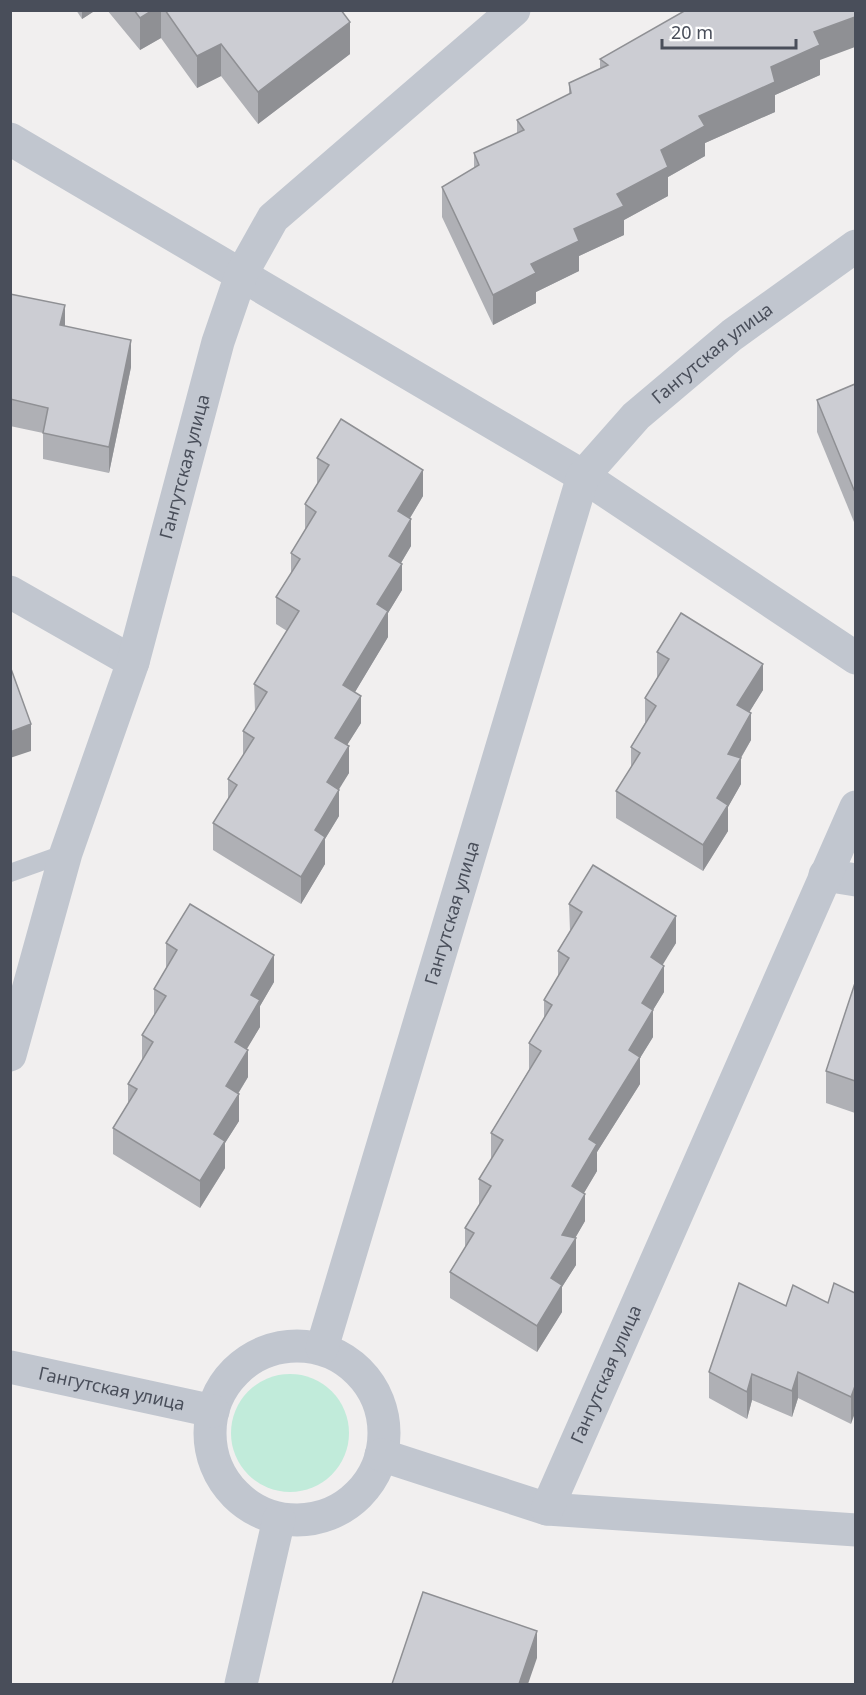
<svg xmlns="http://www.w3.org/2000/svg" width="866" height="1695" font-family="'Noto Sans',sans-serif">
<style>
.green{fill:#c1ebda}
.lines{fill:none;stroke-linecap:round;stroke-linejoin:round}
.service{stroke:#c1c6cf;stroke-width:18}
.minor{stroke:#c1c6cf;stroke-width:33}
.wall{fill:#afb0b5}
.shaded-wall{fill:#8f9094}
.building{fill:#cccdd3;stroke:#8f9094;stroke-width:1.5}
.labels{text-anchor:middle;stroke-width:5;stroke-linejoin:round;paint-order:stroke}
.street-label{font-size:18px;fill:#494e5a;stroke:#fff}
</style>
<rect width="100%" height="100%" fill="#f1efef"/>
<circle class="green" cx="290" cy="1433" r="59"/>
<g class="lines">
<path class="service" d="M 10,873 L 66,853"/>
<g class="minor">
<path d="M 10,139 L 583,476 L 856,658"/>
<path d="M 10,592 L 133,662"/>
<path d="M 825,875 L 856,880"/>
<path id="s1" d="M 10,1055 L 66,853 L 133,662 L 218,342 L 241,275 L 273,218 L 514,10"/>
<circle cx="297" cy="1433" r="87"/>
<path id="s2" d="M 322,1348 L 583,476 L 636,416 L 732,335 L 856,246"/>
<path id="s3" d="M 10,1367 L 213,1411"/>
<path d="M 381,1455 L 547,1509 L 856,1530"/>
<path id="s4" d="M 547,1509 L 856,807"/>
<path d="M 241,1684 L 279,1519"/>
</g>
</g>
<g class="wall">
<path d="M 76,10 L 96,10 L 82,19 Z"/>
<path d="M 107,10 L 341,10 L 350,54 L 258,124 L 221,76 L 197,88 L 161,38 L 140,50 Z"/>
<path d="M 600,59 L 820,60 L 820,75 L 775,95 L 775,112 L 705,143 L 705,156 L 668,177 L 668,196 L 624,220 L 624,235 L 579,256 L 579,271 L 536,292 L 536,303 L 493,325 L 442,217 L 442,187 L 474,168 L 474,153 L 517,134 L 517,120 L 569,94 L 569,83 L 600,69 Z"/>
<path d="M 10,294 L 131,367 L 109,473 L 43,459 L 43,433 L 10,426 Z"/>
<path d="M 855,384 L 855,522 L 854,522 L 817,432 L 817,400 Z"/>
<path d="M 317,458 L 423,496 L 410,518 L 411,546 L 401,563 L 402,590 L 388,613 L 388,637 L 355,692 L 361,723 L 347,745 L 349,773 L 338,789 L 339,816 L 325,839 L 325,864 L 301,904 L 213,850 L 213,823 L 228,800 L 228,779 L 243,756 L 243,731 L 255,711 L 254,684 L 287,631 L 276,624 L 276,597 L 291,574 L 291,553 L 305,531 L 305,504 L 317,485 Z"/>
<path d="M 657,652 L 763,690 L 749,712 L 751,740 L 741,758 L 741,784 L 728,807 L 728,831 L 703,871 L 616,818 L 616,791 L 631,768 L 631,747 L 645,723 L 645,698 L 657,679 Z"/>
<path d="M 569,904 L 676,943 L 662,964 L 664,992 L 653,1010 L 653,1037 L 640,1058 L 640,1084 L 597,1152 L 597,1171 L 584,1193 L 585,1221 L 575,1238 L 576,1265 L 562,1287 L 562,1312 L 537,1352 L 450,1298 L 450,1272 L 465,1248 L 465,1228 L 479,1205 L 479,1179 L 491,1160 L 491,1133 L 529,1070 L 529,1043 L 544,1019 L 544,1000 L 558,977 L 558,951 L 570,931 Z"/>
<path d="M 166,943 L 274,982 L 260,1006 L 260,1027 L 246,1049 L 248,1077 L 238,1094 L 239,1121 L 225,1143 L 225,1168 L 200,1208 L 113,1154 L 113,1128 L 128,1104 L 128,1084 L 142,1061 L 142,1035 L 154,1015 L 154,989 L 166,969 Z"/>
<path d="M 855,983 L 855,1113 L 826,1103 L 826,1071 Z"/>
<path d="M 855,1293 L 851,1424 L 798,1398 L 792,1417 L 752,1400 L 747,1419 L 709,1398 L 709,1372 L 786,1306 L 828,1303 Z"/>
</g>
<g class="shaded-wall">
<path d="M 82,10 L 96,10 L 82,19 Z"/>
<path d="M 153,10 L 161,10 L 161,38 L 140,50 L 140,18 Z"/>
<path d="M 855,17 L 855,47 L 820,60 L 820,75 L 775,95 L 775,112 L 705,143 L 705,156 L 668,177 L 668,196 L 624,220 L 624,235 L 579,256 L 579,271 L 536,292 L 536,303 L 493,325 L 493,295 L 617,194 L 661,150 L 699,116 L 771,67 L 814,32 Z"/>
<path d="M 350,22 L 350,54 L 258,124 L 258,92 Z"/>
<path d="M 221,44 L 221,76 L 197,88 L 197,56 Z"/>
<path d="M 65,305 L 65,332 L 60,325 Z"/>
<path d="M 131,340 L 131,367 L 109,473 L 109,447 Z"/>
<path d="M 423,470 L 423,496 L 398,538 L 398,511 Z"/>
<path d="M 855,489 L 855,522 L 854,522 L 854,490 Z"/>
<path d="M 411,519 L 411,546 L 389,583 L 389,556 Z"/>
<path d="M 402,564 L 402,590 L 388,613 L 388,637 L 343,712 L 343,685 L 377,604 Z"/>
<path d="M 763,664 L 763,690 L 737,732 L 737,705 Z"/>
<path d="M 361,696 L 361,723 L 335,764 L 335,738 Z"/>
<path d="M 751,713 L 751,740 L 736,766 L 741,758 L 741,784 L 728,807 L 728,831 L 703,871 L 703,845 L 717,798 L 728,754 Z"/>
<path d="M 31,724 L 31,751 L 10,758 L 10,732 Z"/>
<path d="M 349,746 L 349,773 L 327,809 L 327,782 Z"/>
<path d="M 339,790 L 339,816 L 325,839 L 325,864 L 301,904 L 301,877 L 315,830 Z"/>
<path d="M 676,916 L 676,943 L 651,984 L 651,957 Z"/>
<path d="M 274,955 L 274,982 L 260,1006 L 260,1027 L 235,1069 L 235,1042 L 251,995 Z"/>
<path d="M 664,966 L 664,992 L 653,1010 L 653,1037 L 640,1058 L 640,1084 L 597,1152 L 597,1171 L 572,1213 L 572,1186 L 589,1139 L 629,1050 L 642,1003 Z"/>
<path d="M 248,1050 L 248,1077 L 226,1113 L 226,1086 Z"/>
<path d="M 239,1094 L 239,1121 L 225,1143 L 225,1168 L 200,1208 L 200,1181 L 214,1134 Z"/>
<path d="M 585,1194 L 585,1221 L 570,1247 L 576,1238 L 576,1265 L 562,1287 L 562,1312 L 537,1352 L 537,1326 L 562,1235 Z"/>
<path d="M 798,1372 L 798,1398 L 792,1417 L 792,1391 Z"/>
<path d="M 752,1374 L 752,1400 L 747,1419 L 747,1392 Z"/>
<path d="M 855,1386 L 855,1413 L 851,1424 L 851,1397 Z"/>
<path d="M 537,1631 L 537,1658 L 528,1684 L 519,1684 Z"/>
</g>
<g class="building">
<path d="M 134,10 L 153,10 L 140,18 Z"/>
<path d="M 165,10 L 341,10 L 350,22 L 258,92 L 221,44 L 197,56 Z"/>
<path d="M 686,10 L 855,10 L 855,17 L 814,32 L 820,45 L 771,67 L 775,82 L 699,116 L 705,126 L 661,150 L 668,167 L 617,194 L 624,206 L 574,229 L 579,241 L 531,264 L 536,273 L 493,295 L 442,187 L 479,165 L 474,153 L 524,130 L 517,120 L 571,93 L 569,83 L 608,65 L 600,59 Z"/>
<path d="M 10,294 L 65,305 L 60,325 L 131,340 L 109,447 L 43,433 L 48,408 L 10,399 Z"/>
<path d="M 855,384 L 855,489 L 854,490 L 817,400 Z"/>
<path d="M 341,419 L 423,470 L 398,511 L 411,519 L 389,556 L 402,564 L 377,604 L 388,611 L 343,685 L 361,696 L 335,738 L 349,746 L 327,782 L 339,790 L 315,830 L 325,837 L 301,877 L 213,823 L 237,785 L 228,779 L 254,738 L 243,731 L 267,692 L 254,684 L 299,611 L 276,597 L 300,559 L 291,553 L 316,512 L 305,504 L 329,465 L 317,458 Z"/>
<path d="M 681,613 L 763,664 L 737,705 L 751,713 L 728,754 L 741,758 L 717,798 L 728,805 L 703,845 L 616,791 L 640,753 L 631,747 L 656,706 L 645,698 L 669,659 L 657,652 Z"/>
<path d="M 10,666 L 31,724 L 10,732 Z"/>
<path d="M 593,865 L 676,916 L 651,957 L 664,966 L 642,1003 L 653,1010 L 629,1050 L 640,1057 L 589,1139 L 597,1144 L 572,1186 L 585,1194 L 562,1235 L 576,1238 L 551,1278 L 562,1285 L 537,1326 L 450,1272 L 474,1233 L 465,1228 L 491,1186 L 479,1179 L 503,1140 L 491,1133 L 541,1051 L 529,1043 L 552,1005 L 544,1000 L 569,958 L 558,951 L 582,912 L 569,904 Z"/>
<path d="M 190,904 L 274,955 L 251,995 L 260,1000 L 235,1042 L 248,1050 L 226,1086 L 239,1094 L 214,1134 L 225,1141 L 200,1181 L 113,1128 L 137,1089 L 128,1084 L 153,1042 L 142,1035 L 166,996 L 154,989 L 177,950 L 166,943 Z"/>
<path d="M 855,983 L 855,1081 L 826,1071 Z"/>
<path d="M 739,1283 L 786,1306 L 793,1285 L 828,1303 L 834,1283 L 855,1293 L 855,1386 L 851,1397 L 798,1372 L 792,1391 L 752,1374 L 747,1392 L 709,1372 Z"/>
<path d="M 423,1592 L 537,1631 L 519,1684 L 392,1684 Z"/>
</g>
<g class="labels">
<g class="street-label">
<text dy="6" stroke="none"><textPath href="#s2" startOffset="1089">Гангутская улица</textPath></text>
<text dy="6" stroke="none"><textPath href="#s1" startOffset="614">Гангутская улица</textPath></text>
<text dy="6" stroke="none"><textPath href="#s2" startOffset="454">Гангутская улица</textPath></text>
<text dy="6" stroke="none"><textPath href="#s4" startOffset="147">Гангутская улица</textPath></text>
<text dy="6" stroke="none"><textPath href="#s3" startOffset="104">Гангутская улица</textPath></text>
</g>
</g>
<rect width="866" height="1695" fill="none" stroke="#494e5a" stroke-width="24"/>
<path d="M662 39v9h134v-9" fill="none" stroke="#494e5a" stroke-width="3"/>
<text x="671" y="39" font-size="18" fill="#494e5a" stroke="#ffffff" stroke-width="4.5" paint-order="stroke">20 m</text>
</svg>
